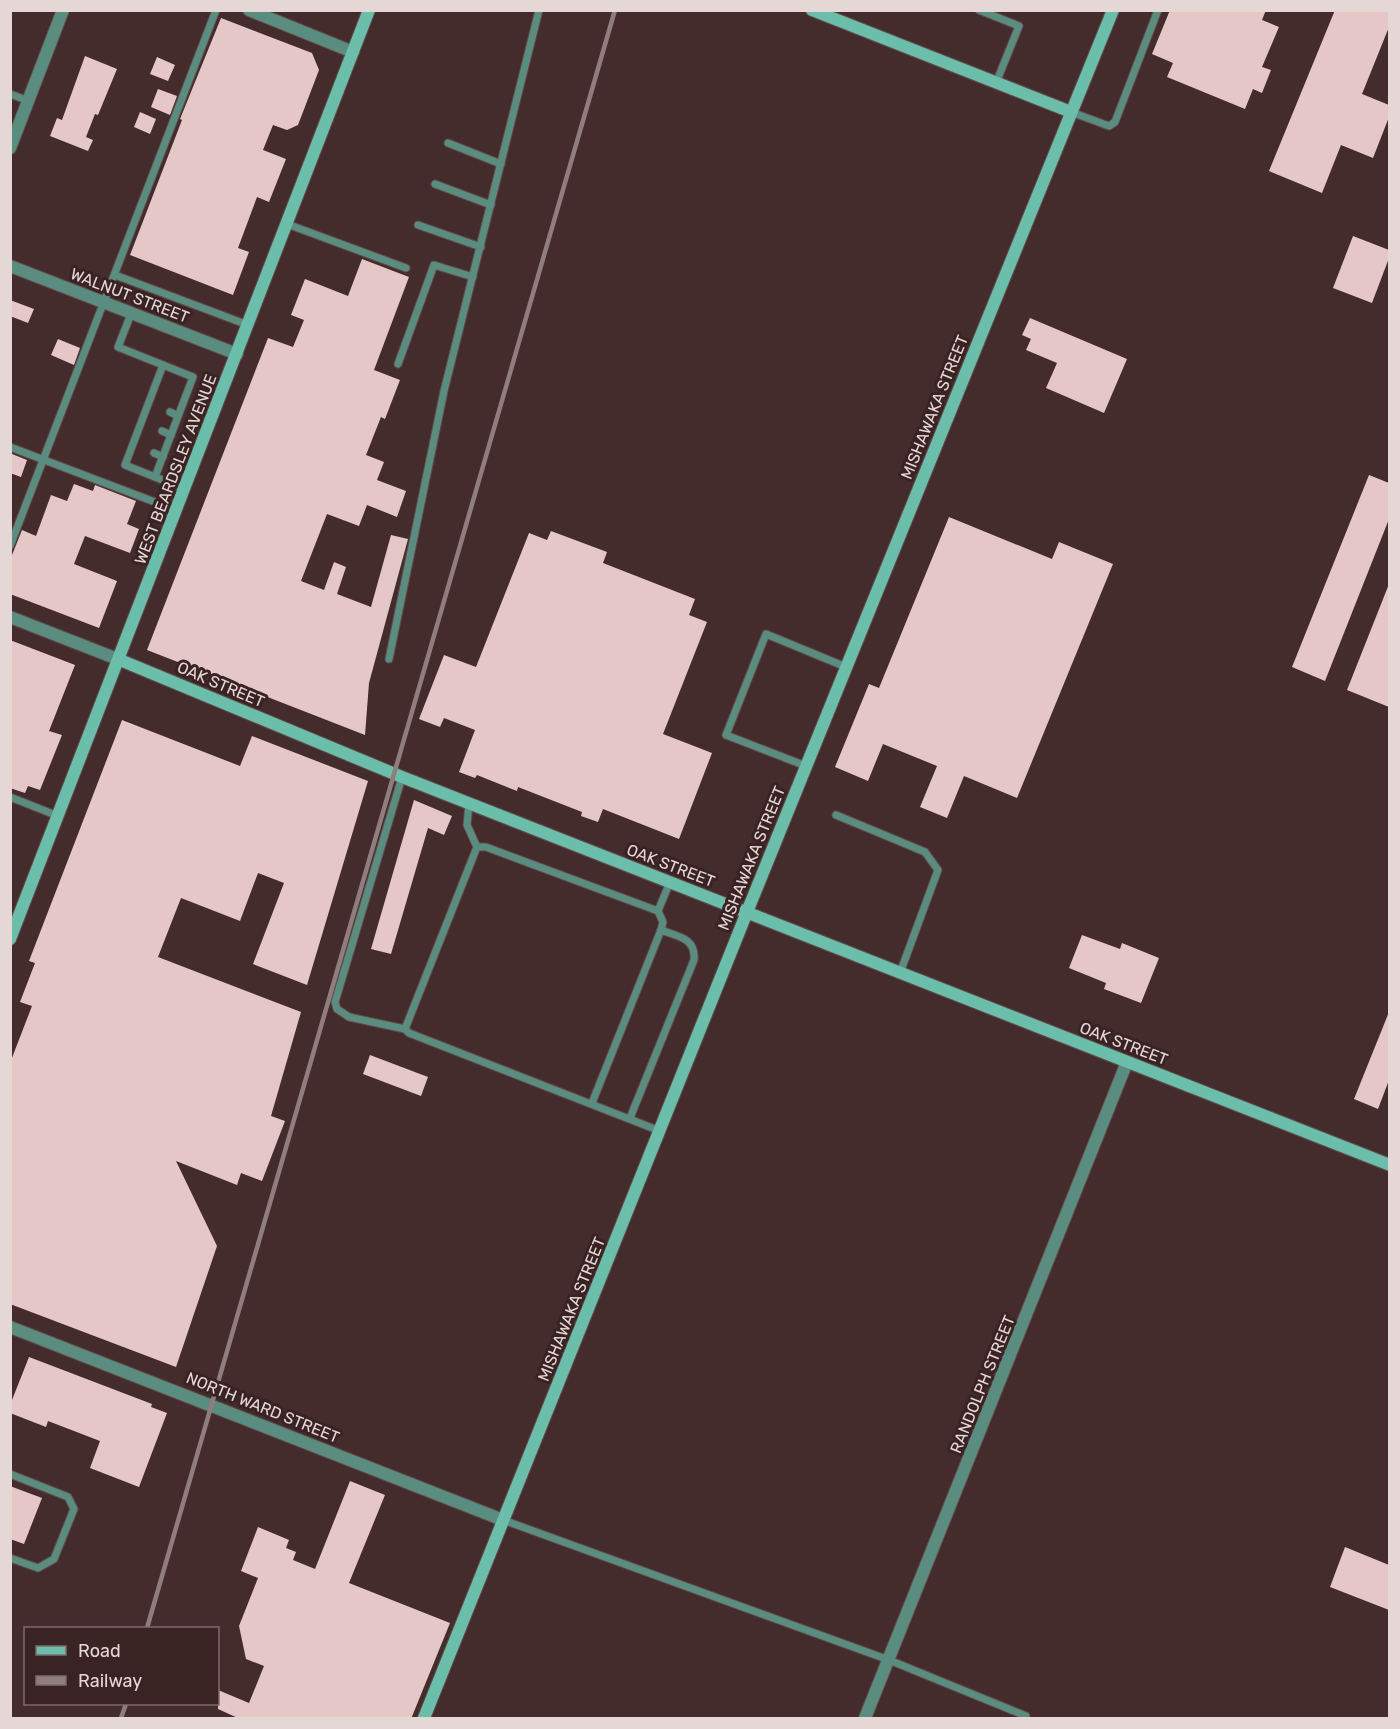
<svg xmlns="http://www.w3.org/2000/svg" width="1400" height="1729" font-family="Rubik,sans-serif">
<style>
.building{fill:#e6c7c8}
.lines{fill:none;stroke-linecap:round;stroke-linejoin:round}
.lane-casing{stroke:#614b4c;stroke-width:9}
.street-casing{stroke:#614b4c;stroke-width:14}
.secondary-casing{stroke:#614b4c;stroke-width:14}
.lane{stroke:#5a8c7f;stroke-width:7}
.street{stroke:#5a8c7f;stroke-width:12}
.secondary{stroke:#6bbeaa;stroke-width:12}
.rail{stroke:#907d7d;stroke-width:4.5}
.labels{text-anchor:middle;stroke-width:6;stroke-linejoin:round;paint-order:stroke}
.street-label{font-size:16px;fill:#e6d7d7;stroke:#392323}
</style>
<rect width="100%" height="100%" fill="#442c2d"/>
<g class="building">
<path d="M 1170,10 L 1266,10 L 1262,20 L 1279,27 L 1262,67 L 1271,70 L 1262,93 L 1253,89 L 1245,109 L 1167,77 L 1173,63 L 1152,54 Z"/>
<path d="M 1335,10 L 1389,10 L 1389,27 L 1362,94 L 1389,105 L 1389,117 L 1373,158 L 1341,145 L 1322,193 L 1269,171 Z"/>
<path d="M 221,18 L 312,53 L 319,70 L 298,125 L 287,130 L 273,125 L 263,150 L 286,159 L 269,202 L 257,197 L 238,248 L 249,252 L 233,295 L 130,255 L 182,120 L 180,119 Z"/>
<path d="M 85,56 L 117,69 L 98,115 L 95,114 L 86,137 L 93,140 L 88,151 L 50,136 L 57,118 L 62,120 Z"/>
<path d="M 157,57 L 175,65 L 168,81 L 150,74 Z"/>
<path d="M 158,89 L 177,96 L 170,115 L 151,107 Z"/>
<path d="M 140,112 L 156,119 L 150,134 L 134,127 Z"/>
<path d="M 1353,236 L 1389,250 L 1389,258 L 1372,303 L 1333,288 Z"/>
<path d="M 362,259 L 409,277 L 374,370 L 400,380 L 385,419 L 381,417 L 366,455 L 384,462 L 377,480 L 406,491 L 397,517 L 367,505 L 359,526 L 327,514 L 301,581 L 324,590 L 334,562 L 346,567 L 337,594 L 371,607 L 391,535 L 408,539 L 369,683 L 365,735 L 147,650 L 268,338 L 293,347 L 304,320 L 291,315 L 305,279 L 348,296 Z"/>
<path d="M 10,300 L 34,309 L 28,323 L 10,316 Z"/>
<path d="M 1030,318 L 1127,359 L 1104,413 L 1046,388 L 1057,363 L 1026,350 L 1031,339 L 1022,335 Z"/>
<path d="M 58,339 L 80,348 L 74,365 L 51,355 Z"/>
<path d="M 12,454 L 27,460 L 21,477 L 10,473 Z"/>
<path d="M 1369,475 L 1389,483 L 1389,519 L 1325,681 L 1292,667 Z"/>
<path d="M 74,484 L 93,491 L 95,485 L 136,501 L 127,524 L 139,529 L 130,553 L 85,536 L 74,564 L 117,581 L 99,628 L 10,594 L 10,560 L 22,530 L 36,536 L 51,495 L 67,501 Z"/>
<path d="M 949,517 L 1052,559 L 1059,542 L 1113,564 L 1017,798 L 964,776 L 947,818 L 920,807 L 937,766 L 883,744 L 868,781 L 835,767 L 869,684 L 879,688 Z"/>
<path d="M 551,531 L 607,552 L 603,563 L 695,599 L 689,615 L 707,622 L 663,734 L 712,753 L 679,839 L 603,809 L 598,822 L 581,816 L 582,812 L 518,787 L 517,791 L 477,775 L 475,778 L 459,772 L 475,730 L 444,718 L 440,727 L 419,719 L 444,655 L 476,667 L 529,533 L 547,540 Z"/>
<path d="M 1389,584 L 1389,707 L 1347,690 Z"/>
<path d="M 10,640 L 75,665 L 49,731 L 62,735 L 40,790 L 28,786 L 25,793 L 10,788 Z"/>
<path d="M 122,720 L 240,766 L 252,736 L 368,781 L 307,985 L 253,964 L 284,883 L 258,873 L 240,921 L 181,898 L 158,957 L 301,1012 L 271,1116 L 285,1121 L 262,1181 L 241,1173 L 237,1185 L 176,1161 L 217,1246 L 176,1367 L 10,1304 L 10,1063 L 32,1006 L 20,1002 L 35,963 L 29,961 Z"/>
<path d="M 414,800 L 452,816 L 444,835 L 428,828 L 391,954 L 371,949 Z"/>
<path d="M 1082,935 L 1120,949 L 1122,943 L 1159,958 L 1141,1003 L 1104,989 L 1106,983 L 1069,968 Z"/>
<path d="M 1389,1012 L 1389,1080 L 1378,1109 L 1354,1099 Z"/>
<path d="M 370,1055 L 428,1077 L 421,1096 L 363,1074 Z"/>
<path d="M 29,1357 L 152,1404 L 151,1407 L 167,1413 L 139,1487 L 90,1468 L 100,1441 L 48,1421 L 46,1427 L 10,1413 L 10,1405 Z"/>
<path d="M 350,1481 L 385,1495 L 349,1583 L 450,1623 L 411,1719 L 240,1719 L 218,1709 L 218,1690 L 249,1703 L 264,1666 L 246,1659 L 239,1626 L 258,1578 L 241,1571 L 258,1527 L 289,1540 L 286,1548 L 296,1552 L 293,1560 L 315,1569 Z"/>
<path d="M 10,1486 L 42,1498 L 24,1544 L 10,1539 Z"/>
<path d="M 1345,1547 L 1389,1565 L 1389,1610 L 1330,1587 Z"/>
</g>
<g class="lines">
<defs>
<g id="lane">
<path d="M 979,10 L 1019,26 L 996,83"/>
<path d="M 10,94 L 29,101"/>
<path d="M 1071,112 L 1109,126 L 1115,122 L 1158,10"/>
<path d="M 448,143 L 501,164"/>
<path d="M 435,184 L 491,205"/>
<path d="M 287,224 L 406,268"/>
<path d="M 418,225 L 481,247"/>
<path d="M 115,275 L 248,325"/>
<path d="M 131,314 L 118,347 L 163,365 L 125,465 L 185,489"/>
<path d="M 398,364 L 434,265 L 473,277"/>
<path d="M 170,412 L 178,416"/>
<path d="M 162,431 L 171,435"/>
<path d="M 10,447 L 176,510"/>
<path d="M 154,453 L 163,457"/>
<path d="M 155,477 L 193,377 L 163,365"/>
<path d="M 10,546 L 216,10"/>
<path d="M 389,659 L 444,391 L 539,10"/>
<path d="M 806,766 L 726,735 L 766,634 L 846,667"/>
<path d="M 402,777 L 335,1002 L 337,1009 L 349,1017 L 405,1029"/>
<path d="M 10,797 L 58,816"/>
<path d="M 469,803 L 467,825 L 477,847"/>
<path d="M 836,815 L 925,852 L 938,870 L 900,973"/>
<path d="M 592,1103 L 661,930 L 663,922 L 658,911"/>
<path d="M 630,1118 L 694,960 C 696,938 679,937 661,930"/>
<path d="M 660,1131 L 409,1033 L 405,1029 L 477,847 L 486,847 L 658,911 L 670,882"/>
<path d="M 10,1474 L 68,1497 L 74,1509 L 54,1559 L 38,1568 L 10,1558"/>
<path d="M 503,1520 L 889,1660 L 1026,1716"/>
</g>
<g id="street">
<path d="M 249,10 L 353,52"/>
<path d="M 10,148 L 63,10"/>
<path d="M 10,266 L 237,354"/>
<path d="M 10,617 L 120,660"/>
<path d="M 10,1327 L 503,1520"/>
<path d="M 865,1718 L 1127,1062"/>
</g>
<g id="secondary">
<path d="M 812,10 L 1071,112"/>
<path d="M 120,660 L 402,777 L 1390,1165"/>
<path d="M 10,939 L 369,10"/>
<path d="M 424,1718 L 747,912 L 1113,10"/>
</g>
</defs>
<use href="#lane" class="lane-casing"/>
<use href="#street" class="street-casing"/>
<use href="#secondary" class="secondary-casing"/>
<use href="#lane" class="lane"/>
<use href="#street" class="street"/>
<use href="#secondary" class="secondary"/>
<g class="rail">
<path d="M 147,1628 L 615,10"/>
<path d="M 121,1718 L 126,1704"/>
</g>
</g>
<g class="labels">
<g class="street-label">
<text transform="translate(130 295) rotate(21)" y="6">WALNUT STREET</text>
<text transform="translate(934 407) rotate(-68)" y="6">MISHAWAKA STREET</text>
<text transform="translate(175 469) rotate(-69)" y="6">WEST BEARDSLEY AVENUE</text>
<text transform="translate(221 684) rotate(23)" y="6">OAK STREET</text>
<text transform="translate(751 858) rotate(-68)" y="6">MISHAWAKA STREET</text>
<text transform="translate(671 865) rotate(21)" y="6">OAK STREET</text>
<text transform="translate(1124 1043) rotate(21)" y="6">OAK STREET</text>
<text transform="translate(571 1309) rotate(-68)" y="6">MISHAWAKA STREET</text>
<text transform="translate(982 1384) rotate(-68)" y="6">RANDOLPH STREET</text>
<text transform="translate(263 1407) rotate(22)" y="6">NORTH WARD STREET</text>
</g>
</g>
<rect width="1400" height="1729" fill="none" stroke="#e6d7d7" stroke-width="24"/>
<rect x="24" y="1627" width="195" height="78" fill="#392323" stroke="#7e6b6b" stroke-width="1.5"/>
<rect x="36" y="1646" width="30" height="9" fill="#6bbeaa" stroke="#7e6b6b" stroke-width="1.5"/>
<text x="78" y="1657" font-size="18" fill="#e6d7d7">Road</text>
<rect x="36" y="1676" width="30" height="9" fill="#907d7d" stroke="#7e6b6b" stroke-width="1.5"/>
<text x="78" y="1687" font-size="18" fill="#e6d7d7">Railway</text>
</svg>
